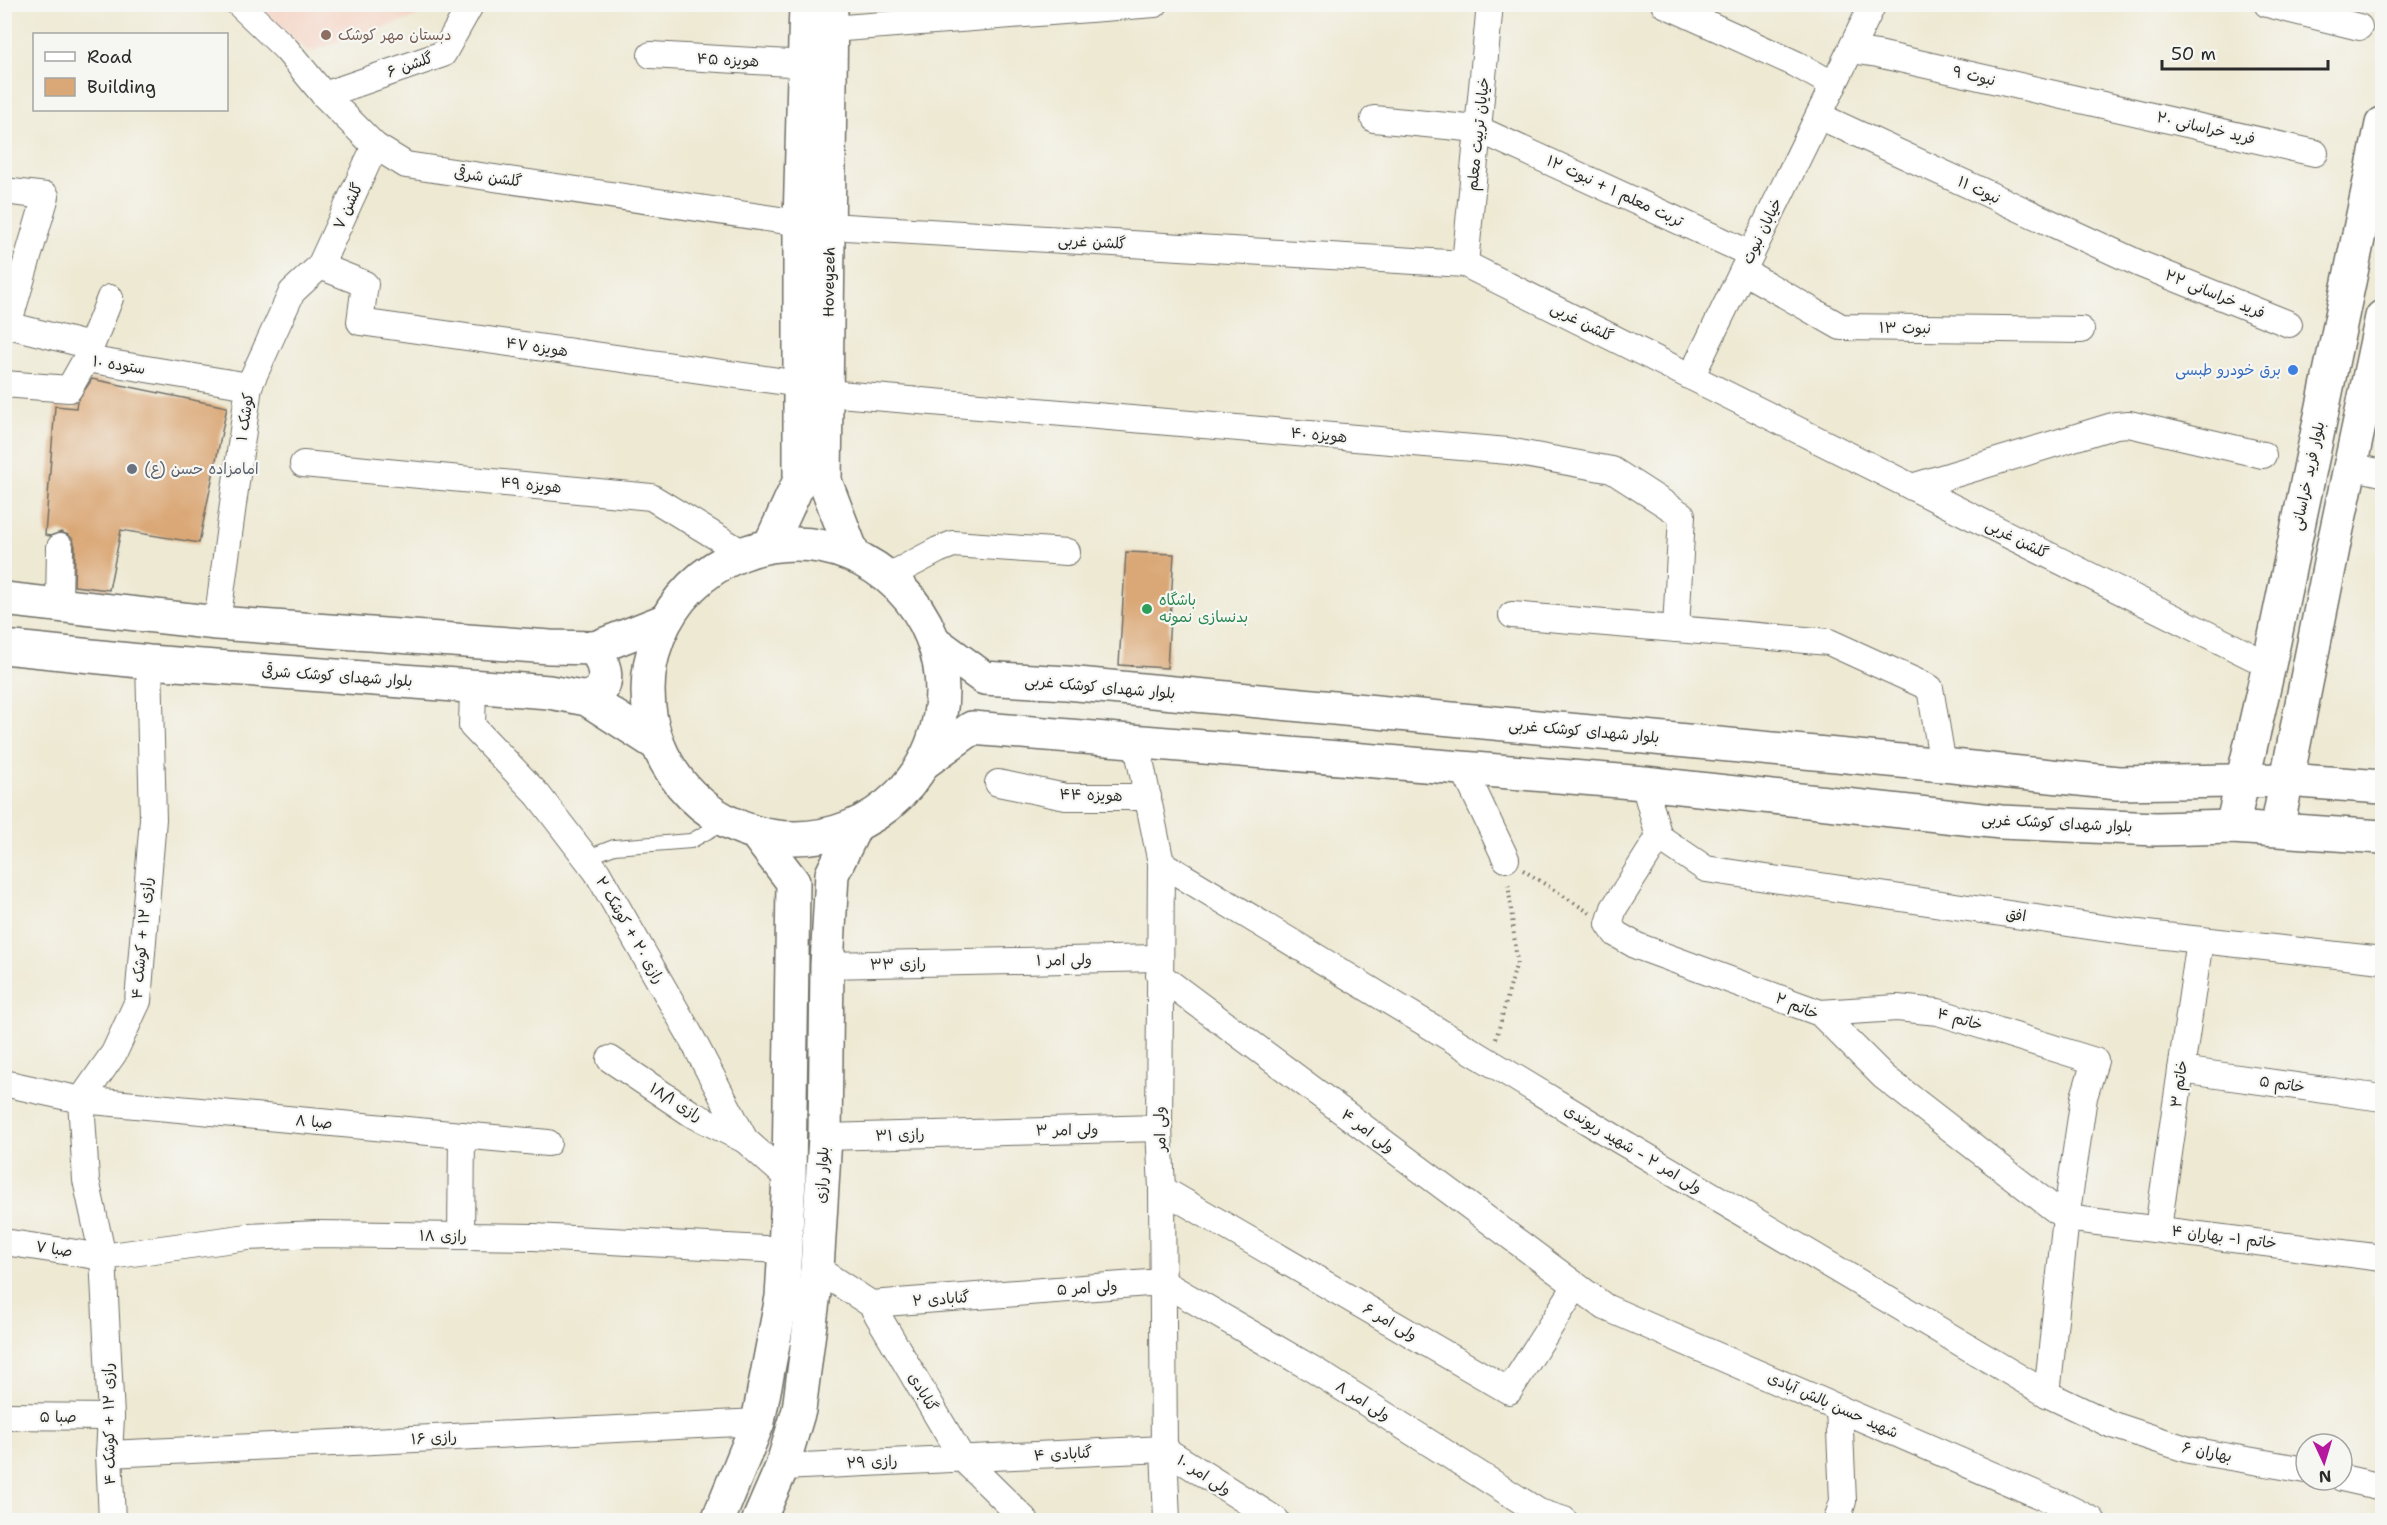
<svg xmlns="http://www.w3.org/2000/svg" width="2387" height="1525" font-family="'Shantell Sans','Playpen Sans Arabic',sans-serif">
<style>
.built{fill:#f5d2c2}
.building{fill:#daa776}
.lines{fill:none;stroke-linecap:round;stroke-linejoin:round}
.lane-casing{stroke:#6f6e66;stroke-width:16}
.street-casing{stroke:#6f6e66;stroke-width:28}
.secondary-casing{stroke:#6f6e66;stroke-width:36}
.primary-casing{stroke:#6f6e66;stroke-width:36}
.path{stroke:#6f6e66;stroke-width:4;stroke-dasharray:1.5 4.5;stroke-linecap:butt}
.lane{stroke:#fff;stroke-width:14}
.street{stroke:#fff;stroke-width:26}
.secondary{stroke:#fff;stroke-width:33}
.primary{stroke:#fff;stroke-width:33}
.education-dot{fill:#8d6e63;stroke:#f6f6f2;stroke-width:2}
.shop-dot{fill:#3f7fe0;stroke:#f6f6f2;stroke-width:2}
.worship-dot{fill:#6b7280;stroke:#f6f6f2;stroke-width:2}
.leisure-dot{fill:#2e9e5b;stroke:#f6f6f2;stroke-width:2}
.labels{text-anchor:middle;stroke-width:4.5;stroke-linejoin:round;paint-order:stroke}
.education-label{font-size:15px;fill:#785e54;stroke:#f6f6f2;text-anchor:start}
.street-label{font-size:15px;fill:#2b2b2b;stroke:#f6f6f2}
.shop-label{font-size:15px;fill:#366cbe;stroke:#f6f6f2;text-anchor:end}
.worship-label{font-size:15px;fill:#5b616d;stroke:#f6f6f2;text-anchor:start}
.leisure-label{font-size:15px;fill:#27864d;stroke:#f6f6f2;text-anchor:start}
</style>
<rect width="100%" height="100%" fill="#f6f6f2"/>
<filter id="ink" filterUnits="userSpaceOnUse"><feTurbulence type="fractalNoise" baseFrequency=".0167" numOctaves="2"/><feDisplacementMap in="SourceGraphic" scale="12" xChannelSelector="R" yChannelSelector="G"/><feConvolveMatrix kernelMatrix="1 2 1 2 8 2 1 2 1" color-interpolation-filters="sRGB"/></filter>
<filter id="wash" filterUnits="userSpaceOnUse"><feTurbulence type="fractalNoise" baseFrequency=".008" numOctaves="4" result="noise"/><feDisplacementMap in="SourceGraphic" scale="24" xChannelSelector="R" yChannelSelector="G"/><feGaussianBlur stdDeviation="1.35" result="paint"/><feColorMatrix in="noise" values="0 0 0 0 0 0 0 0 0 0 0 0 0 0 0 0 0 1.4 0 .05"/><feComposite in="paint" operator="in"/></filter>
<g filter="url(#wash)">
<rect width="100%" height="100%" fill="#eee9d3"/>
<path class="built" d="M 258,5 L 422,5 L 416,17 L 309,52 Z"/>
<g id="blocks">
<g class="building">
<path d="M 92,379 L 227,407 L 199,543 L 121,530 L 109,590 L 74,586 L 75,547 L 73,539 L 68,535 L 61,532 L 50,536 L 45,535 L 55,406 L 76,408 L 77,401 Z"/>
<path d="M 1126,552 L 1174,554 L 1167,668 L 1119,665 Z"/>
</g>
</g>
</g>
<g filter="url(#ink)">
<use href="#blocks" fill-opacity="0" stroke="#6f6e66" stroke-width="1.5"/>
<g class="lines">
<defs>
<path id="lane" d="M 586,858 L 614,847 L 691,841 L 725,822"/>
<g id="street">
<path d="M 239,4 L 286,49 L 324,95 L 375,146 L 406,165 L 800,223"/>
<path d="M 1664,4 L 1796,64 L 1834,85"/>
<path d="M 2267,4 L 2359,27"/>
<path d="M 831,29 L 1155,4"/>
<path d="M 1851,50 L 1878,54 L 2315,153"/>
<path d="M 651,55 L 806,64"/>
<path d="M 324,95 L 443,54 L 471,4"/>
<path d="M 1819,116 L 2140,264 L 2289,324"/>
<path d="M 1374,119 L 1478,129 L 1751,254"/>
<path d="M 4,191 L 46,196 L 8,325 L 91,346"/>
<path d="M 829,226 L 1465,264 L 2269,665"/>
<path d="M 1465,264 L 1490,4"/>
<path d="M 320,266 L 365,284 L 360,322 L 800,384"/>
<path d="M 1743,271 L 1841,327 L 2081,330"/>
<path d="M 86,359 L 110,298"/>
<path d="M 1691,377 L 1873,4"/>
<path d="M 4,384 L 69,389 L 86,359 L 249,386"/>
<path d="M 827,393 L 1508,451 L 1612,470 L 1682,515 L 1676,629"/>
<path d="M 303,464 L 651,497 L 743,553"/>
<path d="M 2350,466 L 2382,473"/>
<path d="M 1912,487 L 2116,425 L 2129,424 L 2263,455"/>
<path d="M 889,576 L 938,550 L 953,544 L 1067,552"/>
<path d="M 59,605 L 60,547"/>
<path d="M 1512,615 L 1829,642 L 1930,688 L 1943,765"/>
<path d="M 217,623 L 249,386 L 292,292 L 320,266 L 375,146"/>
<path d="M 473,687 L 472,726 L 538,795 L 597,872 L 689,1033 L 745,1140 L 789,1179"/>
<path d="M 1136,740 L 1161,863 L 1159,1128 L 1162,1189 L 1164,1449 L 1167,1520"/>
<path d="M 1463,768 L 1506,859"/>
<path d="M 998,783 L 1066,797 L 1148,797"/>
<path d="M 1644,783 L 1659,837"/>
<path d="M 1659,837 L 1706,869 L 2129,932 L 2382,960"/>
<path d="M 1659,837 L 1614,908 L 1609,924 L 1616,934 L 1637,946 L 1820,1013 L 1884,1077 L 2066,1218"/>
<path d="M 1161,863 L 1597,1127 L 2047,1394 L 2110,1424 L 2189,1450 L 2306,1470"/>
<path d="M 827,965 L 1158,958"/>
<path d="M 1159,975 L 1605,1307 L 2066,1507 L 2092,1520"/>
<path d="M 1820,1013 L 1897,1008 L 1938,1012 L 2095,1061 L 2084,1097 L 2066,1218 L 2047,1394"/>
<path d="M 610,1059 L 692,1114 L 745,1140"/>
<path d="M 2181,1070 L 2382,1098"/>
<path d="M 4,1083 L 81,1100 L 548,1143"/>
<path d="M 825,1137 L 1159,1128"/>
<path d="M 1162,1189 L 1509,1391 L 1576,1286"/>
<path d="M 2066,1218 L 2382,1258"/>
<path d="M 2158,1228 L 2200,940"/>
<path d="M 461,1236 L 462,1135"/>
<path d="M 4,1242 L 103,1257 L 248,1237 L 318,1234 L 534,1237 L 783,1250"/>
<path d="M 817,1269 L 871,1304 L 962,1458 L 1025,1520"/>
<path d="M 871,1304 L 1162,1282 L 1314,1370 L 1539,1512 L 1564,1520"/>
<path d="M 4,1416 L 111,1417"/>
<path d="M 109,1454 L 758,1422"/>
<path d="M 782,1467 L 1164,1449 L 1276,1520"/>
<path d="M 2342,1478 L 2382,1487"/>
<path d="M 112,1520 L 109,1454 L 111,1417 L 103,1257 L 86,1180 L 81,1100 L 114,1053 L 138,1001 L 153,819 L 149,662"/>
<path d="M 1837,1520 L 1843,1501 L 1839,1408"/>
</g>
<g id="secondary">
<path d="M 2232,827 L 2269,665 L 2382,124"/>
<path d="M 2277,829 L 2334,543 L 2382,317"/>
</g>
<g id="primary">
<path d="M 831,4 L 825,481 L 853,555"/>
<circle cx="795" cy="691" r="147"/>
<path d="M 770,545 L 800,480 L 800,223 L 806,4"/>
<path d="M 4,599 L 217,623 L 550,647 L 595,648 L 664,621"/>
<path d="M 936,643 L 984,678 L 1067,683 L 1943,765 L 2118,783 L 2286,780 L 2382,787"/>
<path d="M 4,647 L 149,662 L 549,692 L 587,699 L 657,744"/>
<path d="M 587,699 C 590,696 597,694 600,691 C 610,678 602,660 595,648"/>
<path d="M 926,761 L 972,728 L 1644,783 L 2001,822 L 2156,829 L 2232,827 L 2382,837"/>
<path d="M 718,1520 L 758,1422 L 782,1297 L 789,1179 L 793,882 L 760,839"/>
<path d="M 759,1520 L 782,1467 L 799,1410 L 817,1269 L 825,1137 L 827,965 L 832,874 L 855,827"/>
</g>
</defs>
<use href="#lane" class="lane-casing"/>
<use href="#street" class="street-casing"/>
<use href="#secondary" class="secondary-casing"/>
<use href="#primary" class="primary-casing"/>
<g class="path">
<path d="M 1523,870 L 1590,913"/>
<path d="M 1496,1039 L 1517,962 L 1508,882"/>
</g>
<use href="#lane" class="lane"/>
<use href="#street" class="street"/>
<use href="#secondary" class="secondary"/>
<use href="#primary" class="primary"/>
</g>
</g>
<circle class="education-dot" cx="326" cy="35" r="6"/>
<circle class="shop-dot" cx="2293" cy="370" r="6"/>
<circle class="worship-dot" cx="132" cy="469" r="6"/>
<circle class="leisure-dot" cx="1147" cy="609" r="6"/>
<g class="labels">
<g class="education-label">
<text x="338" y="40">دبستان مهر کوشک</text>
</g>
<g class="street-label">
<text transform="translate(728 60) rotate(3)" y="5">هویزه ۴۵</text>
<text transform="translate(410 65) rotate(-19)" y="5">گلشن ۶</text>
<text transform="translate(1974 76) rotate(13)" y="5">نبوت ۹</text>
<text transform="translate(2206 128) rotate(13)" y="5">فرید خراسانی ۲۰</text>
<text transform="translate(1478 134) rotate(-84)" y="5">خیایان تربیت معلم</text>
<text transform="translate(488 177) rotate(8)" y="5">گلشن شرقی</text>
<text transform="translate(1979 190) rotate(25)" y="5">نبوت ۱۱</text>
<text transform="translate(1615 191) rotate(25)" y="5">تربت معلم ۱ + نبوت ۱۲</text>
<text transform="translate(348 206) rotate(-65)" y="5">گلشن ۷</text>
<text transform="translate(1762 231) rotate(-64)" y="5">خیابان نبوت</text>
<text transform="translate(1092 242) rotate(3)" y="5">گلشن غربی</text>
<text transform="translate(829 282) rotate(-89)" y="5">Hoveyzeh</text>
<text transform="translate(2215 294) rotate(22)" y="5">فرید خراسانی ۲۲</text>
<text transform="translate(1582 322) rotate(27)" y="5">گلشن غربی</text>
<text transform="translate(1905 328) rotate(1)" y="5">نبوت ۱۳</text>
<text transform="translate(537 347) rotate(8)" y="5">هویزه ۴۷</text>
<text transform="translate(119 365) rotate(9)" y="5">ستوده ۱۰</text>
<text transform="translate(245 417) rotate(-82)" y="5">کوشک ۱</text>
<text transform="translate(1319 435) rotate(5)" y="5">هویزه ۴۰</text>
<text transform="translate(2308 476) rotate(-78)" y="5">بلوار فرید خراسانی</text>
<text transform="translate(531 485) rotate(5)" y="5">هویزه ۴۹</text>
<text transform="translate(2017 539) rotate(27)" y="5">گلشن غربی</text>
<text transform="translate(337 676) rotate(4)" y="5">بلوار شهدای کوشک شرقی</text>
<text transform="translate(1100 687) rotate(5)" y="5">بلوار شهدای کوشک غربی</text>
<text transform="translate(1584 731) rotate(5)" y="5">بلوار شهدای کوشک غربی</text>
<text transform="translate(1091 795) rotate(2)" y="5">هویزه ۴۴</text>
<text transform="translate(2057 823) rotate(3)" y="5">بلوار شهدای کوشک غربی</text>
<text transform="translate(2016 915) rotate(8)" y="5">افق</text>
<text transform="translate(630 930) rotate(60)" y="5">رازی ۲۰ + کوشک ۲</text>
<text transform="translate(142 938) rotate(-85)" y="5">رازی ۱۲ + کوشک ۴</text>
<text transform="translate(1064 960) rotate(-1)" y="5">ولی امر ۱</text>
<text transform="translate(898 964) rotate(-1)" y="5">رازی ۳۳</text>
<text transform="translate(1797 1006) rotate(23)" y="5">خاتم ۲</text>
<text transform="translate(1960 1019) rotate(16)" y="5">خاتم ۴</text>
<text transform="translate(2179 1084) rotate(-82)" y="5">خاتم ۳</text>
<text transform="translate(2282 1084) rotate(8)" y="5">خاتم ۵</text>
<text transform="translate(676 1102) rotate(32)" y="5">رازی ۱۸/۱</text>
<text transform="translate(314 1122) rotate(5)" y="5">صبا ۸</text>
<text transform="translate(1160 1129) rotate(-92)" y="5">ولی امر</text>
<text transform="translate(1067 1130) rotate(-1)" y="5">ولی امر ۳</text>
<text transform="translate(1368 1131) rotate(37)" y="5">ولی امر ۴</text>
<text transform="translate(900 1135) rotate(-2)" y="5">رازی ۳۱</text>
<text transform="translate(1633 1149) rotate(31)" y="5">ولی امر ۲ - شهید ریوندی</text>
<text transform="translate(822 1175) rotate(-87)" y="5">بلوار رازی</text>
<text transform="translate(443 1236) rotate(1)" y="5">رازی ۱۸</text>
<text transform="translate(2224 1237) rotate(7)" y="5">خاتم ۱- بهاران ۴</text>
<text transform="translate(54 1249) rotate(9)" y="5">صبا ۷</text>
<text transform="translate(1087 1288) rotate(-4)" y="5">ولی امر ۵</text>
<text transform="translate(941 1299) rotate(-4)" y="5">گنابادی ۲</text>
<text transform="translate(1390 1322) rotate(30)" y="5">ولی امر ۶</text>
<text transform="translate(923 1392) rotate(59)" y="5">گنابادی</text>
<text transform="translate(1363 1401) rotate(32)" y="5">ولی امر ۸</text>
<text transform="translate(1833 1405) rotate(24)" y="5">شهید حسن بالش آبادی</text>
<text x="58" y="1422">صبا ۵</text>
<text transform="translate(109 1424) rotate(-91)" y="5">رازی ۱۲ + کوشک ۴</text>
<text transform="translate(434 1438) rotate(-3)" y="5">رازی ۱۶</text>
<text transform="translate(2207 1452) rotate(11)" y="5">بهاران ۶</text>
<text transform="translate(1063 1454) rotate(-3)" y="5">گنابادی ۴</text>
<text transform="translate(872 1462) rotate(-3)" y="5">رازی ۲۹</text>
<text transform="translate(1204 1475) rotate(33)" y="5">ولی امر ۱۰</text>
</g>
<g class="shop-label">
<text x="2281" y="375">برق خودرو طبسی</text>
</g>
<g class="worship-label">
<text x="144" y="474">امامزاده حسن (ع)</text>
</g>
<g class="leisure-label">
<text x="1159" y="605">باشگاه<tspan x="1159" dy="17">بدنسازی نمونه</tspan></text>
</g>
</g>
<rect width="2387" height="1525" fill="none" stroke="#f6f6f2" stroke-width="24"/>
<rect x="33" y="33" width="195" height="78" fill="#f6f6f2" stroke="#a5a5a2" stroke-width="1.5"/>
<rect x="45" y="52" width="30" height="9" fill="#ffffff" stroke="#a5a5a2" stroke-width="1.5"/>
<text x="87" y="63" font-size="18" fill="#2b2b2b">Road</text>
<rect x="45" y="78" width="30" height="18" fill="#daa776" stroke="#a5a5a2" stroke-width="1.5"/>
<text x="87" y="93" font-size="18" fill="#2b2b2b">Building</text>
<g transform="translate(2324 1462) rotate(176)"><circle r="28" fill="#f6f6f2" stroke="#a5a5a2" stroke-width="1.5"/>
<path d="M0-4.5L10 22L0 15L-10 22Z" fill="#b5179e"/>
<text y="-9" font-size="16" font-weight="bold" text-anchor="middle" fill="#2b2b2b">N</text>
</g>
<path d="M2162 60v9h166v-9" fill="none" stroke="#2b2b2b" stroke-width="3"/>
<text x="2171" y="60" font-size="18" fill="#2b2b2b" stroke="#f6f6f2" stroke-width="4.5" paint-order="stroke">50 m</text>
</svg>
